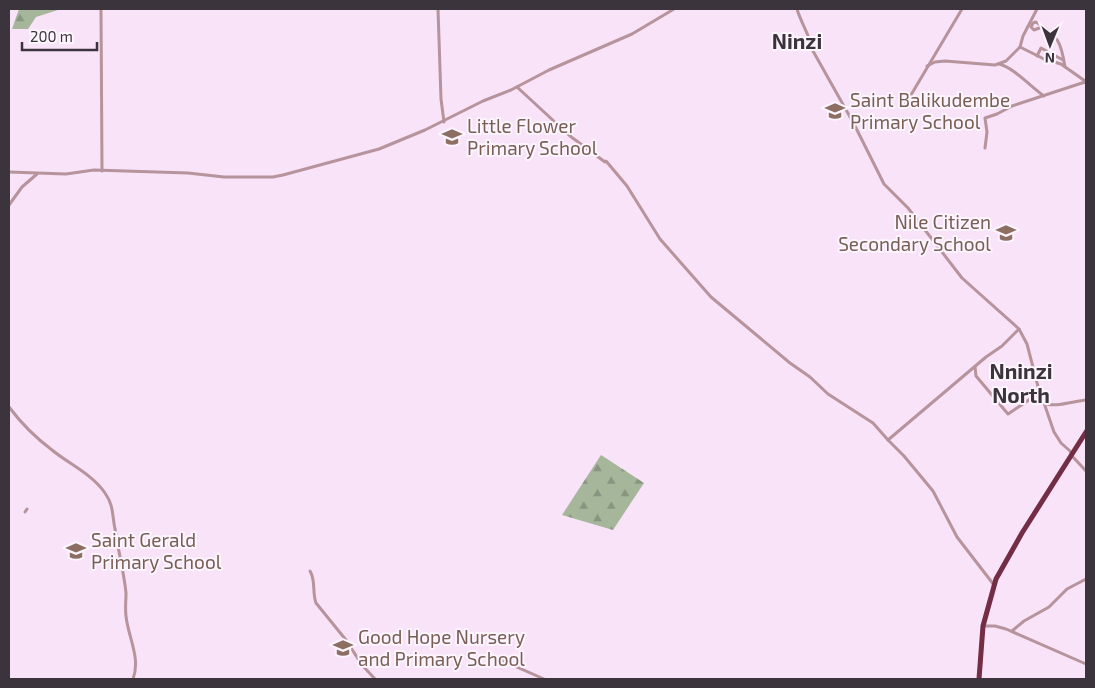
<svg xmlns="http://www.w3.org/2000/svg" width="1095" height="688" font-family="'Exo 2',sans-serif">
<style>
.forest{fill:url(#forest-firs)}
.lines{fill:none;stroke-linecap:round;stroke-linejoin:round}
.minor{stroke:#b7939c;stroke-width:3}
.highway{stroke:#732d45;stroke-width:5}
.labels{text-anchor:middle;stroke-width:4;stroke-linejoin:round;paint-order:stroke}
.education-label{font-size:19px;fill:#785e54;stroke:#fdf5fe;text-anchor:start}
.quarter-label{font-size:21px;font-weight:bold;fill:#3c343c;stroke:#fdf5fe}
</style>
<defs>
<pattern id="forest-firs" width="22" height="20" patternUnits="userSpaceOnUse" patternTransform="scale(1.25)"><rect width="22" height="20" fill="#a6b69b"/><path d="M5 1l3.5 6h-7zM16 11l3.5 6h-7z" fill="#889580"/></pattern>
</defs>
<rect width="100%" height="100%" fill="#f8e3f8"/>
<g class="forest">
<path d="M 19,9 L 61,9 L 36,17 L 28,29 L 12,29 Z"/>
<path d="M 601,455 L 644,483 L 613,530 L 562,515 Z"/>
</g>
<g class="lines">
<g class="minor">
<path d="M 101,9 L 102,171"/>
<path d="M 438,9 L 441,99 L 444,122"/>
<path d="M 1042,27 L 1034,30 L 1031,27 L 1033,23 L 1036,22 C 1058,36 1061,41 1065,67"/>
<path d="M 1020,47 L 1044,59 L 1061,64 L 1085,81"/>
<path d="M 1037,56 L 1041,48 L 1063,60"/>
<path d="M 999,64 C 1013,67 1032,88 1044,96"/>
<path d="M 927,66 L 935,62 L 945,61 L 995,65 L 1006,61 L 1020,47 L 1023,36 L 1037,9"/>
<path d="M 517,87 L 570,136 L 605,162 L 606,161 L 627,186 L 660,239 L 711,297 L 790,363 L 810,377 L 828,394 L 873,423 L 888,440 L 986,357 L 1002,346 L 1019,329 L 962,278 L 908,208 L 884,184 L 854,124 L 813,51 C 810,36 801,23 797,9"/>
<path d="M 905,105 L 962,9"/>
<path d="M 985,148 L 987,132 L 985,118 L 997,114 L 1012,106 L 1085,82 L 1086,83"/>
<path d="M 9,172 L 66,174 L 94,170 L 188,173 L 224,177 L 273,177 L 283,175 L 379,149 L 425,130 L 483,101 L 511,90 L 549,70 L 632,34 L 674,9"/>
<path d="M 9,205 L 22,187 L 37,174"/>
<path d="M 1019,329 L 1027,344 L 1042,402 C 1052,409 1074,401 1086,400"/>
<path d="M 975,367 L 976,376 L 1008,414 L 1039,393"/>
<path d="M 1044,403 L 1054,432 L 1061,443 L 1070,451 L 1073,457 L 1086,471"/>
<path d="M 9,407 C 21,423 36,438 52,450 C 69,464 92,474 105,493 C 114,506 112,515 115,529 C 118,550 124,572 126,593 C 126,601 125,608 126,616 C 128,637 141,658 133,679"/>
<path d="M 888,440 L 904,456 L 933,491 L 957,537 L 994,585"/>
<path d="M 25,512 L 27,509"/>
<path d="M 310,571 C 316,581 312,592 316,603 L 346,640 L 362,665 L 375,679"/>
<path d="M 983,626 L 995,626 L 1006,629 L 1086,664"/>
<path d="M 1012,631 L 1024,621 L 1049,607 L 1067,589 L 1086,579"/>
<path d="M 501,660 L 544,679"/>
</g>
<path class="highway" d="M 979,679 L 983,626 L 996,579 L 1022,533 L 1086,432"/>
</g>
<defs>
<symbol id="school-bare" viewBox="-9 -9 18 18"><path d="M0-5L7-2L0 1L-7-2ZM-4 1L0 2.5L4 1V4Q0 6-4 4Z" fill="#8d6e63" stroke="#fdf5fe" stroke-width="2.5" paint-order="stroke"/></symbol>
</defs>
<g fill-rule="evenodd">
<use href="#school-bare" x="821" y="97" width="28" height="28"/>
<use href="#school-bare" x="438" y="123" width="28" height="28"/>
<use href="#school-bare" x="992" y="219" width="28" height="28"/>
<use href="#school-bare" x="62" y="537" width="28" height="28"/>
<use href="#school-bare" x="329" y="634" width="28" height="28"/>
</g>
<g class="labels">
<g class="education-label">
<text x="850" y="107">Saint Balikudembe<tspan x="850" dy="22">Primary School</tspan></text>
<text x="467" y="133">Little Flower<tspan x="467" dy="22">Primary School</tspan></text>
<text x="991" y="229" text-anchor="end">Nile Citizen<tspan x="991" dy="22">Secondary School</tspan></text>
<text x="91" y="547">Saint Gerald<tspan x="91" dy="22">Primary School</tspan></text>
<text x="358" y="644">Good Hope Nursery<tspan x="358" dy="22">and Primary School</tspan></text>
</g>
<g class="quarter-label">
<text x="797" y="49">Ninzi</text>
<text x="1021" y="379">Nninzi<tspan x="1021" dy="24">North</tspan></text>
</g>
</g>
<rect width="1095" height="688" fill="none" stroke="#3c343c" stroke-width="20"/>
<g transform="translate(1050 45) rotate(181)" stroke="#fdf5fe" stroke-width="4" paint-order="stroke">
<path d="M0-4L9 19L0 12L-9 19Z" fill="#3c343c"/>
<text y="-8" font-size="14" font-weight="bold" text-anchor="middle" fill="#3c343c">N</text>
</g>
<path d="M22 42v8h75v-8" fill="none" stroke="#3c343c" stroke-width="2.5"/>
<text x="30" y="42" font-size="15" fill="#3c343c" stroke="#fdf5fe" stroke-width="4" paint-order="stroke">200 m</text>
</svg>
